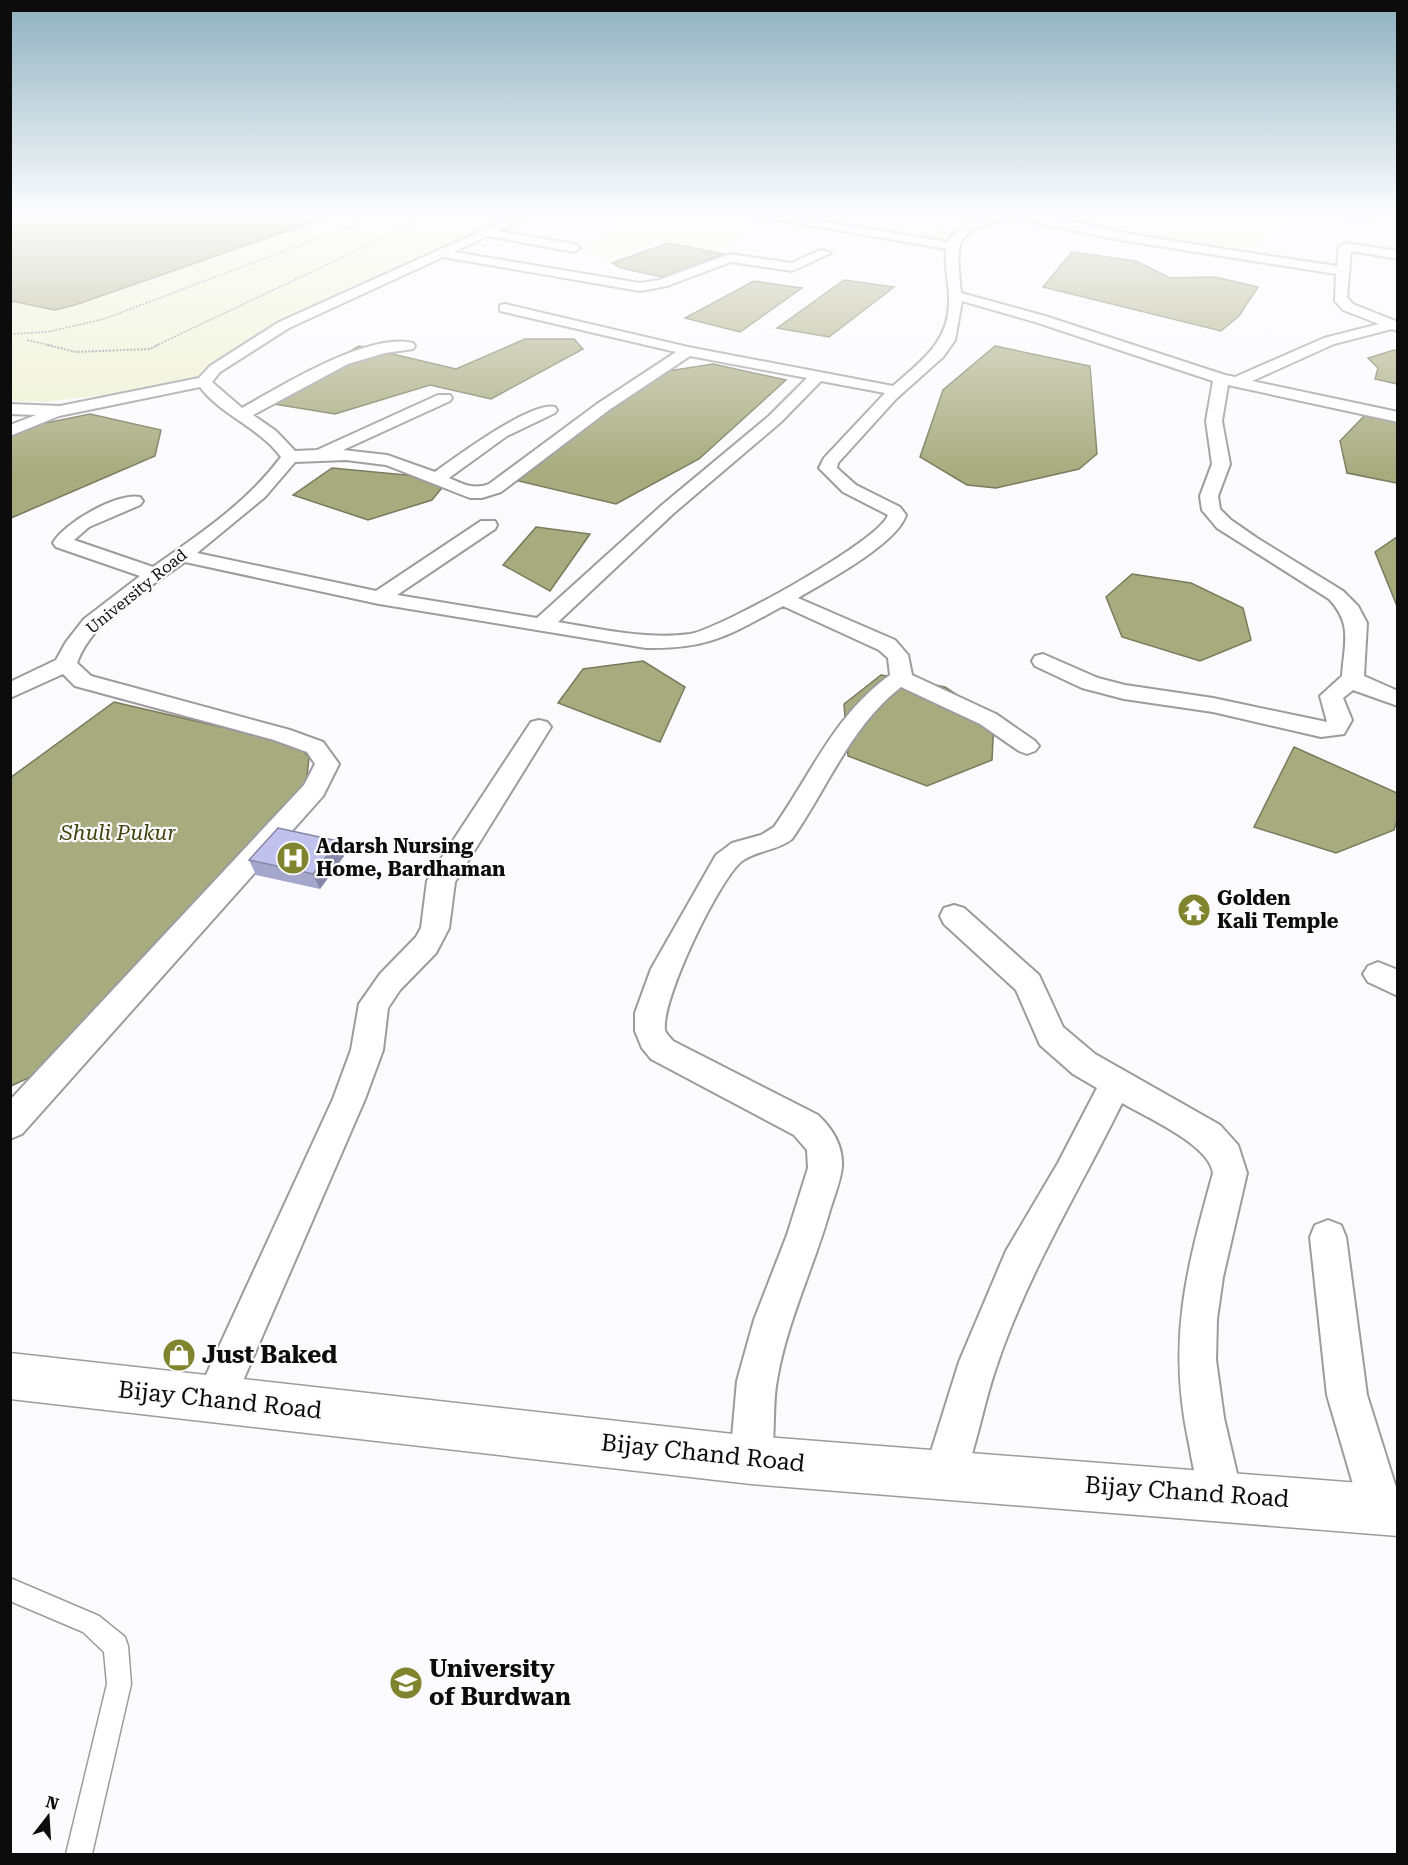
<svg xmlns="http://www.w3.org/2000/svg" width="1408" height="1865" font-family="'Roboto Serif',serif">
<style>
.green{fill:#edf1cf}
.water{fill:#a7ab7e;stroke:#787b5c;stroke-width:1.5}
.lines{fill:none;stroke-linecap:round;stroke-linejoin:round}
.lane-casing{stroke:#9c9ca0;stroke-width:3}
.street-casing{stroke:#9c9ca0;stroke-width:4}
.secondary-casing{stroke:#9c9ca0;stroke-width:3}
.path-far1{stroke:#89898b;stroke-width:1.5;stroke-dasharray:2 1.5;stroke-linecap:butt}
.path{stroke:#89898b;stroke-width:2;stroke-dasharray:2 1.5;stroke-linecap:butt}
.lane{fill:#fff;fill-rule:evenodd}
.street{fill:#fff;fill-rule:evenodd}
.secondary{fill:#fff;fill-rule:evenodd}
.wall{fill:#a5a6cc}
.shaded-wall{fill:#8687a6}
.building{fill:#c0c1ed;stroke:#8687a6;stroke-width:1.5}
.labels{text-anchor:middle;stroke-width:4.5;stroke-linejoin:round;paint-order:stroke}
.far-street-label{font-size:16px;fill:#0c0c0d;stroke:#fbfbfe}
.poi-label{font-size:20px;font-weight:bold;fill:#0c0c0d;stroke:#fbfbfe;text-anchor:start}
.water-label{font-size:21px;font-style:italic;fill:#41430d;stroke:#fbfbfe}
.near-poi-label{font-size:24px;font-weight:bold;fill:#0c0c0d;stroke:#fbfbfe;text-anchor:start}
.near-street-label{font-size:24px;fill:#0c0c0d;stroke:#fbfbfe}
</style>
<rect width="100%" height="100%" fill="#fbfbfe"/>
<g class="green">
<path d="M 11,213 L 531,213 L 385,277 L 186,385 L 46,402 L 11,401 Z"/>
<path d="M 611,213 L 699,213 L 760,224 L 713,254 L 664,241 L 611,259 L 581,250 L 616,226 Z"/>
<path d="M 1017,213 L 1302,213 L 1253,246 L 1208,248 Z"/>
<path d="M 910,221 L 954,232 L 940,240 L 888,231 Z"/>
</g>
<g class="water">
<path d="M 10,213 L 339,213 L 75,305 L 55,310 L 11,301 Z"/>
<path d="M 668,243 L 723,254 L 662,277 L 621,268 L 612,263 Z"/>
<path d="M 1072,252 L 1136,261 L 1170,278 L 1215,277 L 1258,287 L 1239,316 L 1221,331 L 1043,287 Z"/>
<path d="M 844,280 L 894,287 L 829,337 L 777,328 Z"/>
<path d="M 754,281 L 802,288 L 740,332 L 685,318 Z"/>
<path d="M 525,339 L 574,339 L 583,349 L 491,399 L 430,385 L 335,414 L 262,402 L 359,346 L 456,369 Z"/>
<path d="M 995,346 L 1090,366 L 1097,454 L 1079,469 L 996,488 L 967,485 L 920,457 L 943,390 Z"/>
<path d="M 1394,350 L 1397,351 L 1397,384 L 1375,379 L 1378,368 L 1368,358 Z"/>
<path d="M 713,364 L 786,380 L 699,459 L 616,504 L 510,479 L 662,372 Z"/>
<path d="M 90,414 L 161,430 L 155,456 L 11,518 L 11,430 Z"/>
<path d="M 1365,415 L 1397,423 L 1397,483 L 1347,473 L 1340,441 Z"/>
<path d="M 332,468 L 449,479 L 432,500 L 368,520 L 293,495 Z"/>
<path d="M 536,527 L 590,534 L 550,591 L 503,565 Z"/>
<path d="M 1397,537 L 1397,606 L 1375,552 Z"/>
<path d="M 1132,574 L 1191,583 L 1243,608 L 1251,640 L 1200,661 L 1122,637 L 1106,597 Z"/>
<path d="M 643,661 L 685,687 L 660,742 L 558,703 L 583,669 Z"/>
<path d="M 881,675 L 945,687 L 994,719 L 992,760 L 927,786 L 848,756 L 844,704 Z"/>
<path d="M 114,702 L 294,744 L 309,757 L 306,787 L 37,1074 L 11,1086 L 10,778 Z"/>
<path d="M 1294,747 L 1397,793 L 1397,820 L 1394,830 L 1336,853 L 1254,827 Z"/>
</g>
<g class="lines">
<defs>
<path id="lane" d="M 10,1578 L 99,1616 L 125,1637 L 128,1646 L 131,1684 L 92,1854 L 66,1854 L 107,1684 L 104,1652 L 83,1632 L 10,1601 Z"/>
<g id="street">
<path d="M 521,213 L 535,213 L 499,231 L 574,244 L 580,248 L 574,252 L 488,236 L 454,252 L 640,283 L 659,280 L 730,254 L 791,263 L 821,250 L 831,253 L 792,271 L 731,262 L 667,286 L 640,291 L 443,257 L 289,328 L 220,372 L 212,382 L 242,408 C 281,386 368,332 413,343 L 415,346 L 413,349 L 385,353 L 348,364 L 253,415 L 276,431 L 295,451 L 317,450 L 438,395 L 450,395 L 452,398 L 450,401 L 343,450 L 387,455 L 435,472 C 456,457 531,401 555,407 L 557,410 L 555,413 L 507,436 L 449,478 C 463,484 473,490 489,484 L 597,404 L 676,352 L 500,311 L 500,305 L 505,304 L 688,347 L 893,386 C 920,362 948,343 949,304 C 950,286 944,267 946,249 L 756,216 L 751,213 L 774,213 L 948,242 C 956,226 982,216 998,213 C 1030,207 1086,226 1120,232 C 1192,245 1265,255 1337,266 L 1339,247 L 1345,243 L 1398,251 L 1398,259 L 1351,251 L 1347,297 L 1353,304 L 1398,322 L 1398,331 L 1392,329 L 1334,344 L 1252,381 L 1398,412 L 1398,422 L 1228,385 L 1222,421 L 1230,464 L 1218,496 L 1220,509 L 1231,520 L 1257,538 L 1343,591 L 1358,606 L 1367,623 L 1364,676 L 1398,691 L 1398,706 L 1353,690 L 1343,698 L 1352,720 L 1344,734 L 1321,737 L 1213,712 L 1124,699 L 1082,688 L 1035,666 L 1032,661 L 1035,656 L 1043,654 L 1098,678 L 1125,685 L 1213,698 L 1327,722 L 1320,696 L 1342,676 C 1344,644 1353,624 1329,599 L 1217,528 L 1202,510 L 1200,496 L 1212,464 L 1206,421 L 1213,381 L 1035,322 L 962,301 L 955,340 L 943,357 L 896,399 L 838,463 L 837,468 L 856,485 L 900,507 L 906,515 C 897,544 825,582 798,598 L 895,640 L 908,655 L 912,675 L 996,714 L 1035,741 L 1039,746 L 1035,751 L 1027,754 L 1019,751 L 980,724 L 901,687 C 850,727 828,787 792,839 C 777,851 757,850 742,861 C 719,879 661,1000 665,1030 C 666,1034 670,1037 673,1041 L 818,1115 C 832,1128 843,1146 842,1166 C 841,1180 834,1197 830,1210 C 814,1267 787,1321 777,1380 C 771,1411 778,1445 766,1475 L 751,1481 L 736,1475 L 730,1460 L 737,1381 L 754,1320 L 787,1235 L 808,1168 L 807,1150 L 794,1135 L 651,1059 L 642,1048 L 635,1031 L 635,1013 L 651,969 L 716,855 L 732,843 L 761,835 L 774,827 C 813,771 834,716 890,675 L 888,658 L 879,650 L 783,606 C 729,635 710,649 646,648 L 379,604 L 185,562 C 147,590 94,617 77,663 L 91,676 L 290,730 L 323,742 L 339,764 L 323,796 L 22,1134 L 10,1139 L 10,1100 L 304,785 L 315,764 L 307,752 L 274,740 L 75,686 L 63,674 L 10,698 L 10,682 L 56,660 L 66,642 L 84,619 L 140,576 L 56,547 L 53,543 C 64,523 118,492 140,497 L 143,501 L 140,505 L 89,527 L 74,540 L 153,567 C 198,535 247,503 281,457 C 259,427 222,416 200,387 L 59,416 L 10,436 L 10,425 L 36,415 L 10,414 L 10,404 L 60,406 L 199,378 L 210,366 L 279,322 ZM 1010,217 L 1120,240 L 1336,274 L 1335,301 L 1343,310 L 1379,324 L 1324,338 L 1235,377 L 1225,375 L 1045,316 L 961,293 C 956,238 953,233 1010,217 ZM 690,356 L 807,378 L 769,416 L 662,505 L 537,618 L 397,595 L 495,529 L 497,525 L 495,521 L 481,521 L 376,591 L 197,553 L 265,497 L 295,462 L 346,460 L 386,465 L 470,498 L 482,498 L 501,492 L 609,410 ZM 821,381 L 885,393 L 824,458 L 819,468 L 843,492 L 888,515 C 880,541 720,629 690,634 C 646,640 601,629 558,622 L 674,513 L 781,422 Z"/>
<path d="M 539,720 L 547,722 L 551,727 L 455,882 L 449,928 L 436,953 L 400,990 L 388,1008 L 383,1050 L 365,1099 L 229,1413 L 215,1419 L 201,1413 L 195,1399 L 333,1099 L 351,1050 L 359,1004 L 380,974 L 416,937 L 421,928 L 427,881 L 431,874 L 531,722 Z"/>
<path d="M 954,905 L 964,908 L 1039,975 L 1063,1027 L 1095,1054 L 1220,1125 L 1238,1145 L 1247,1173 L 1223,1277 L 1217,1319 L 1216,1360 L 1224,1418 L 1242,1495 L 1236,1510 L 1221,1516 L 1206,1510 C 1197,1489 1193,1466 1189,1444 C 1167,1341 1186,1271 1213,1173 C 1210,1145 1146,1117 1122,1103 C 1080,1189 1029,1271 998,1362 C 983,1403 977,1448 960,1489 L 945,1495 L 930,1489 L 924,1474 L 959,1362 L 1006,1251 L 1058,1163 L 1097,1088 L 1073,1074 L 1040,1045 L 1016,990 L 944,924 L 940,916 L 944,908 Z"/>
<path d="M 1378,962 L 1398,970 L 1398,996 L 1368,982 L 1363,974 L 1368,966 Z"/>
<path d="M 1328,1220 L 1341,1225 L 1346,1237 L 1367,1395 L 1398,1494 L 1396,1523 L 1381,1529 L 1366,1523 L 1360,1508 L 1327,1395 L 1310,1237 L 1315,1225 Z"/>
</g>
<path id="secondary" d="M 10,1353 L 751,1436 L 1398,1486 L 1398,1536 L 751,1484 L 10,1399 Z"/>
</defs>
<use href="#lane" class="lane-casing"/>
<use href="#street" class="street-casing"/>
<use href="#secondary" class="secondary-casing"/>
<g class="path-far1">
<path d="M 10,334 L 47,332 L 104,319 L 385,213"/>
<path d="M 27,340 L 54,346"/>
<path d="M 155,346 L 436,213"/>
</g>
<path class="path" d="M 47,345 L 76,352 L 150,349 L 158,345"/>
<use href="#lane" class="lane"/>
<use href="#street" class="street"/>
<use href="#secondary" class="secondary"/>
</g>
<g class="wall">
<path d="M 1324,213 L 1378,213 L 1366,221 Z"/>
<path d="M 338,841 L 344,856 L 320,889 L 256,875 L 249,860 Z"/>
</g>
<g class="shaded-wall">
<path d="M 1369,213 L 1378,213 L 1366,221 Z"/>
<path d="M 338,841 L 344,856 L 320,889 L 313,874 Z"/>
</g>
<path class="building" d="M 278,828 L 338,841 L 313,874 L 249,860 Z"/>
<linearGradient id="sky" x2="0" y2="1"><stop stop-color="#8eb0be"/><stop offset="0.45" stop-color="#fdfdff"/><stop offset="1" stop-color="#fdfdff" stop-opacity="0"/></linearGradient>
<rect width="1408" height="474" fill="url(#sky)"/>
<defs>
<symbol id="hospital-disc" viewBox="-11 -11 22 22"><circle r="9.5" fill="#80842e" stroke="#fbfbfe"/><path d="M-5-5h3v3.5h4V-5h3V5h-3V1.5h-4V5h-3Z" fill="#fff"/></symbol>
<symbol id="temple-disc" viewBox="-11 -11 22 22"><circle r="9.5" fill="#80842e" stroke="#fbfbfe"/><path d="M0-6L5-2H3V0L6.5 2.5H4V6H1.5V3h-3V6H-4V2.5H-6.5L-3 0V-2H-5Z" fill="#fff"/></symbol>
<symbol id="shop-disc" viewBox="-11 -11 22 22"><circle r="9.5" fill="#80842e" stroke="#fbfbfe"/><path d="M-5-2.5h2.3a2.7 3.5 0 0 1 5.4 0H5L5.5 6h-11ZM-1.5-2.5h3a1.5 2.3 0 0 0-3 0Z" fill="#fff"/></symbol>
<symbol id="university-disc" viewBox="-11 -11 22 22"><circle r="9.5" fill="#80842e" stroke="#fbfbfe"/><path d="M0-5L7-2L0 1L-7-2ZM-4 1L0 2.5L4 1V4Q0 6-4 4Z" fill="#fff"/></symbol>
</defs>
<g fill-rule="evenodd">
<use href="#hospital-disc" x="274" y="839" width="38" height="38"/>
<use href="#temple-disc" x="1175" y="891" width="38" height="38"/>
<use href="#shop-disc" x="160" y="1336" width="38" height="38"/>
<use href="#university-disc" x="387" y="1664" width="38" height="38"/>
</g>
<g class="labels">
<g class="far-street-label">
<text transform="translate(136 591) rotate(-39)" y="6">University Road</text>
</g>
<g class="poi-label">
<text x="316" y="853">Adarsh Nursing<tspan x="316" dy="23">Home, Bardhaman</tspan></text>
<text x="1217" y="905">Golden<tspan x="1217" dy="23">Kali Temple</tspan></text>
</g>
<g class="water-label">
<text x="118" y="840">Shuli Pukur</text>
</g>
<g class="near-poi-label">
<text x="202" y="1363">Just Baked</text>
<text x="429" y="1677">University<tspan x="429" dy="28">of Burdwan</tspan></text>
</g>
<g class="near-street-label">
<text transform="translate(220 1400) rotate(6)" y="8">Bijay Chand Road</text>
<text transform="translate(703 1453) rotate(6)" y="8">Bijay Chand Road</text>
<text transform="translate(1187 1492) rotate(4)" y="8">Bijay Chand Road</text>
</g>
</g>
<rect width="1408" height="1865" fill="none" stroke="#0c0c0d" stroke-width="24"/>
<g transform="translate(48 1817) rotate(17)" stroke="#fbfbfe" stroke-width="4.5" paint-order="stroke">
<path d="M0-4.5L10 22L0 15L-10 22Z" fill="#0c0c0d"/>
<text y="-9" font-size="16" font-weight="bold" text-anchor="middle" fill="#0c0c0d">N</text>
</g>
</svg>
